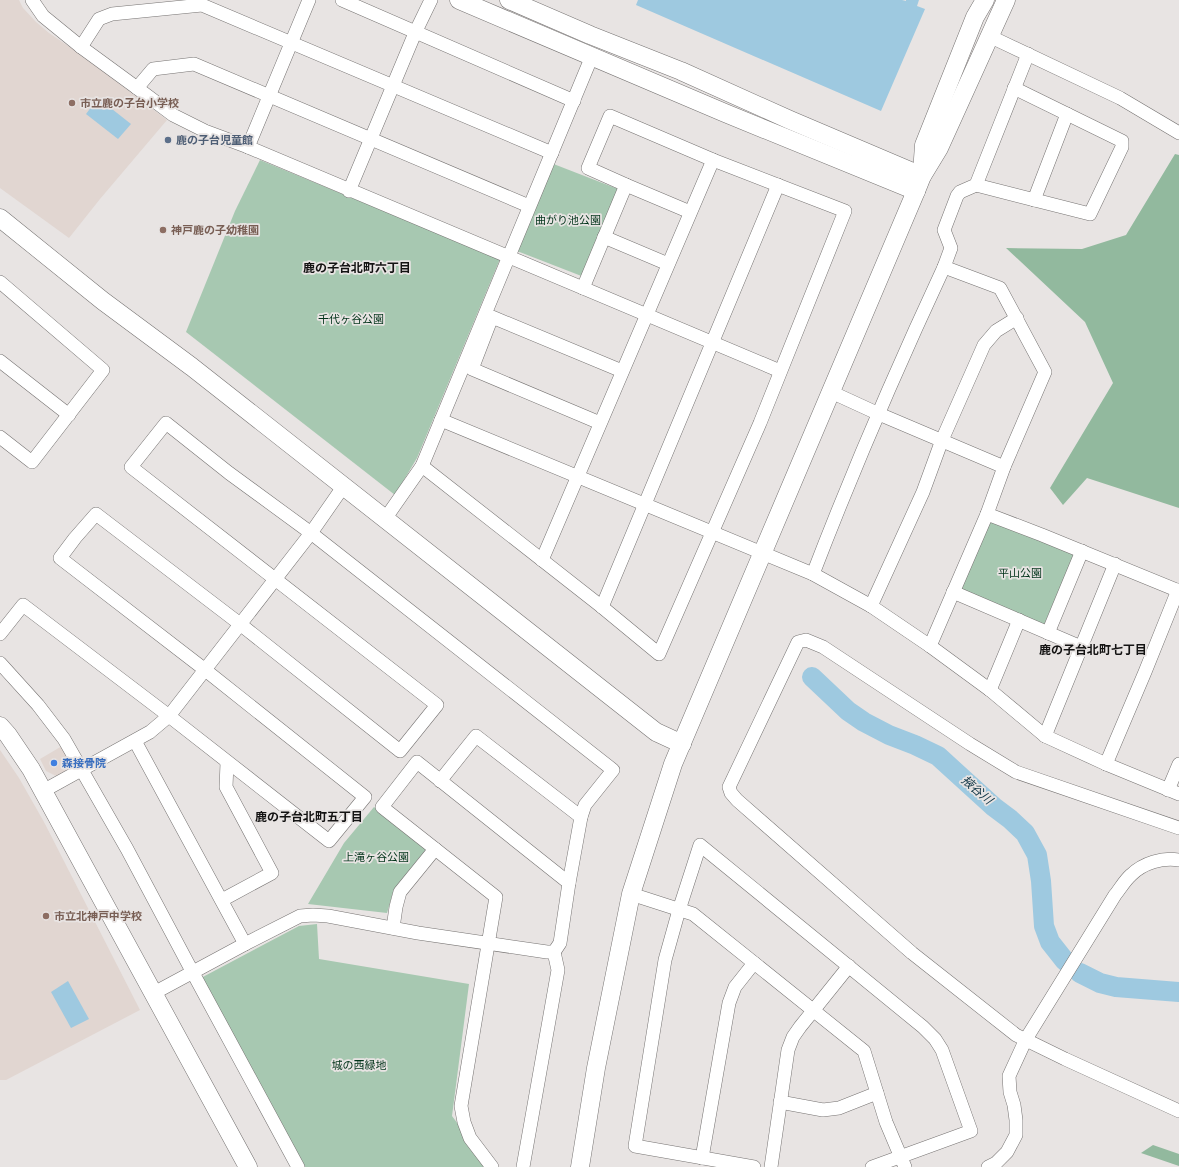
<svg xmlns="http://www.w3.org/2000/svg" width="1179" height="1167" font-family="Manrope,'Noto Sans JP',sans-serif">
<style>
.built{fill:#e1d6d1}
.green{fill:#a7c8b1}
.forest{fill:#92b99e}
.water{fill:#9ec9e0}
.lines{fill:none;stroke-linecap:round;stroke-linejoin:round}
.river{stroke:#9ec9e0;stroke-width:20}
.street-casing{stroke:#767372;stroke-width:14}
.secondary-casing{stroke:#767372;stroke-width:19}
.street{stroke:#fff;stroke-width:13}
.secondary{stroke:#fff;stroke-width:18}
.education-dot{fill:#8d6e63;stroke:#e8e4e3;stroke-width:1.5}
.service-dot{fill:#5c6f8a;stroke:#e8e4e3;stroke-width:1.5}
.shop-dot{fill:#3f7fe0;stroke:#e8e4e3;stroke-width:1.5}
.labels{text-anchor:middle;stroke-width:3.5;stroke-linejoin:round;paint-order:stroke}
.education-label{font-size:11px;font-weight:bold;fill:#785e54;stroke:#e8e4e3;text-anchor:start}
.service-label{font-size:11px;font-weight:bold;fill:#4e5e75;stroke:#e8e4e3;text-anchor:start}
.park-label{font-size:11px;fill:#013319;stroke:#e8e4e3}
.shop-label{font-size:11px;font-weight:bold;fill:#366cbe;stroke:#e8e4e3;text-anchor:start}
.neighbourhood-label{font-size:12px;font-weight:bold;fill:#141313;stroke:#e8e4e3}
.water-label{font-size:12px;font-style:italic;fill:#0e3445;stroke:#e8e4e3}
</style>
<rect width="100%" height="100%" fill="#e8e4e3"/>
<g class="built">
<path d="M 0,0 L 19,0 L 23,8 L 36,22 L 49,33 L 83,56 L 167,120 L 100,199 L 69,238 L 0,188 Z"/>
<path d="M 62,746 L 72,763 L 69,770 L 58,777 L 46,771 L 40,759 Z"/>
<path d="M 0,750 L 19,778 L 44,822 L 140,1010 L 6,1080 L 0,1080 Z"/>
</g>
<g class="green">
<path d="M 260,160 L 500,259 L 417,458 L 395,495 L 186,332 L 235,211 Z"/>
<path d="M 551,163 L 618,189 L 584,277 L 517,251 Z"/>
<path d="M 989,519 L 1074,554 L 1044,625 L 960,590 Z"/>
<path d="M 374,807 L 427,848 L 394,889 L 387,913 L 308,904 L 344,843 Z"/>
<path d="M 317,924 L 319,959 L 469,984 L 452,1116 L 490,1167 L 302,1167 L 199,979 L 299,926 Z"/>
</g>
<g class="forest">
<path d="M 1175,154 L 1179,155 L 1179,508 L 1087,478 L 1063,505 L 1050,488 L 1113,383 L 1085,322 L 1006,248 L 1082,249 L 1126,235 Z"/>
<path d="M 1153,1145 L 1179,1154 L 1179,1166 L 1141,1153 Z"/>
</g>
<g class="water">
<path d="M 638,0 L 902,0 L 906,1 L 906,0 L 919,0 L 917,6 L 925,9 L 881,111 L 636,5 Z"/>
<path d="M 98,98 L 131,124 L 118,139 L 86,114 Z"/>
<path d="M 68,981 L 89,1019 L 71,1028 L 51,992 Z"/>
</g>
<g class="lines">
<g class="river">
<path d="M 812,677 L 848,711 L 864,722 L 889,735 L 915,745 L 938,756 L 994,807 L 1010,819 L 1025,833 L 1037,855 L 1041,881 L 1044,926 L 1050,942 L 1065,961"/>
<path d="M 1080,973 L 1100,983 L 1116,987 L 1179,992"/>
</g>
<defs>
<g id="street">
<path d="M 32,0 L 43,16 L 81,47 L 137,88 L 173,115 L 205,131 L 248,147 L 780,371"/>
<path d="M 342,0 L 574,101"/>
<path d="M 989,36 L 1120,98 L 1179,133"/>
<path d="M 81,47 L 99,19 L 112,14 L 202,5 L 552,153"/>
<path d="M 137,88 L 153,69 L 194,64 L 529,206"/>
<path d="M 248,147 L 309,0"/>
<path d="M 626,185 L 690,212"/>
<path d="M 976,185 L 1090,214 L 1122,147 L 1122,141 L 1014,88"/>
<path d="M 349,191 L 415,33 L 431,0"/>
<path d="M 1034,200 L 1067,114"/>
<path d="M 604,237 L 668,264"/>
<path d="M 944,267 L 951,248 L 944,230 L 957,196 L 960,192 L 976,185 L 1028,54"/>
<path d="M 0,282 L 103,370 L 32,462 L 0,437"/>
<path d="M 0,361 L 69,415"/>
<path d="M 441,420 L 813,574 L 871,606 L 923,492 L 942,440 L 984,345 L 996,331 L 1017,318"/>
<path d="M 600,423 L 472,369 L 492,317 L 622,371"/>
<path d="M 422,466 L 602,607 L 659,654 L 760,423 L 845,211 L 713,160 L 610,116 L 588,168 L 626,185 L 583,288"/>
<path d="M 987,514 L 1042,535 L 1179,591"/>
<path d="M 385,519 L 422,466 L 592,56"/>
<path d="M 542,560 L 713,160"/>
<path d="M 813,574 C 853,470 897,368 944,267 L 1000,288 L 1045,372 L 1004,467 L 879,414 L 831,392"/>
<path d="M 953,592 L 1081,647"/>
<path d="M 871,606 L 930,646 L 990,690 L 1045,736 L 1106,764 L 1179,794"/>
<path d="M 602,607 L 778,185"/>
<path d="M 1048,633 L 1082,551"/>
<path d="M 0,634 L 23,605 L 169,716 L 329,841 L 365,797 L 204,669 L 60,558 L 75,538 L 96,514 L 240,624 L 400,751 L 437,705 L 131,467 L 166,423 L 229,473 L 311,533 L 613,770 L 585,805 L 581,817 L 569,883 L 560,943 L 554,952 L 547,952 L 418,933 L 328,916 L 313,915 L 300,916 L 245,944 L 154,993"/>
<path d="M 930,646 L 987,514 L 1004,467"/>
<path d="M 0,663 L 38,705 L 64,739 L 127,849 L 193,973 L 298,1167"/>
<path d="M 990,690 L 1019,620"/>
<path d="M 1045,736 L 1115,564"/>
<path d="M 135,741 L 245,944"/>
<path d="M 1106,764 L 1145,672 L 1178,590"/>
<path d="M 440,781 L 476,736 L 581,817"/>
<path d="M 1168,790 L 1179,764"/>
<path d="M 43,791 L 150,732 L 169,716 L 311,533 L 343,487"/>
<path d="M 1179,828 L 1016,772 L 970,744 L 823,647 L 806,640 L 798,642 L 729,787 L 731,793 L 737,800 L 912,953 L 1016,1035 L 1065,1059 L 1179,1111"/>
<path d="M 631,894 L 693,914 L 864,1051 L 886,1122 L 905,1167"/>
<path d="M 222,900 L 272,873 L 226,787 L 227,763"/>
<path d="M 393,928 L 396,907 L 400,892 L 435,849"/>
<path d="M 780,1102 L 823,1110 L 839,1108 L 877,1093"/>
<path d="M 702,1158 L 729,1003 L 735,987 L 754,963"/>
<path d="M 492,1167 L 470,1138 L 464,1122 L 461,1106 L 496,897 L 382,807 L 417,762 L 569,883"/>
<path d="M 523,1167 L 558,970 L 554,952"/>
<path d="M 754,1167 L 635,1146 L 665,960 L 679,910 L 700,845 L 923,1027 L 935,1039 L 942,1050 L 971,1131 L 872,1167"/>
<path d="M 771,1167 L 788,1050 L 793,1037 L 800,1027 L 849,966"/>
<path d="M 988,1167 L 996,1163 L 1007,1152 L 1016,1135 L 1016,1120 L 1014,1105 L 1010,1092 L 1009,1076 L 1026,1039 L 1115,895 C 1120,889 1125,880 1131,875 C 1143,863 1163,857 1179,860"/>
</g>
<g id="secondary">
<path d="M 459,0 L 725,113 L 916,191"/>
<path d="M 509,0 L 590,35 L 681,71 L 790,120 L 922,176"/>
<path d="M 922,173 L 924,145 L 975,17 L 985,0"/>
<path d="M 0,218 L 103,301 L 192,367 L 656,732 L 682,744"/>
<path d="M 0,726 L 8,735 L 31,769 L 248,1167"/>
<path d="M 580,1167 L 596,1068 L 631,894 L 673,764 L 916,191 L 922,176 L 939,148 L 1006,0"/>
</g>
</defs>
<use href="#street" class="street-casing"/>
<use href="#secondary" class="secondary-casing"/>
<use href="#street" class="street"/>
<use href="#secondary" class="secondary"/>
</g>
<g class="education-dot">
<circle cx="72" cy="103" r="4"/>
<circle cx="163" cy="230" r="4"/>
<circle cx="46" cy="916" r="4"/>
</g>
<circle class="service-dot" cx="168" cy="140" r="4"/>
<circle class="shop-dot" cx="54" cy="763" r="4"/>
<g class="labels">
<g class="education-label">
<text x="80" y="107">市立鹿の子台小学校</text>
<text x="171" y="234">神戸鹿の子幼稚園</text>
<text x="54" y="920">市立北神戸中学校</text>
</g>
<g class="service-label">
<text x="176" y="144">鹿の子台児童館</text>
</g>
<g class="park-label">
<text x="568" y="224">曲がり池公園</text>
<text x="351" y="323">千代ヶ谷公園</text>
<text x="1020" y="577">平山公園</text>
<text x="376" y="861">上滝ヶ谷公園</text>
<text x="359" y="1069">城の西緑地</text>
</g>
<g class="shop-label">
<text x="62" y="767">森接骨院</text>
</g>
<g class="neighbourhood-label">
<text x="357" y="272">鹿の子台北町六丁目</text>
<text x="1093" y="654">鹿の子台北町七丁目</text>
<text x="309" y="821">鹿の子台北町五丁目</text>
</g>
<g class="water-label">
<text transform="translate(977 790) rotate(41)" y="4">掖谷川</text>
</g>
</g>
</svg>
